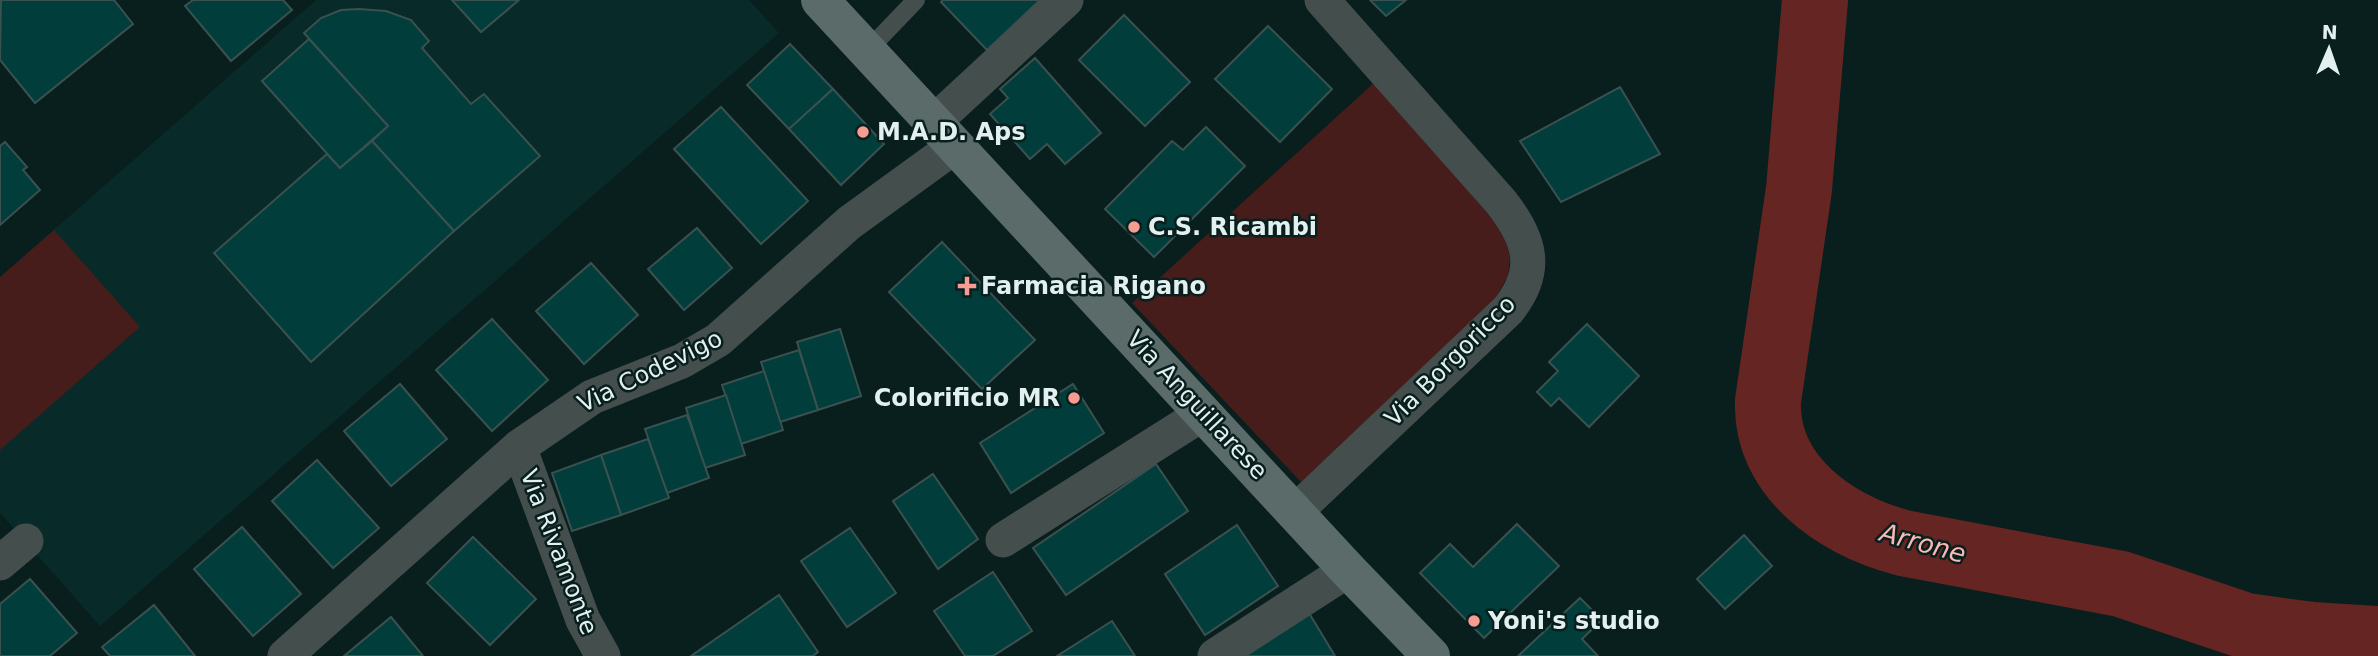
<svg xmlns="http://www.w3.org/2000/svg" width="2378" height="656" font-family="'DejaVu Sans',sans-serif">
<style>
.built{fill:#082a28}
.green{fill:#461d1a}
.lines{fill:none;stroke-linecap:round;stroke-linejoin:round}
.river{stroke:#652522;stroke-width:66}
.building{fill:#003d3b;stroke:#3a5150;stroke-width:2}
.lane{stroke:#444e4d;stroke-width:18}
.street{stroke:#444e4d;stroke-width:35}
.secondary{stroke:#5b6b6a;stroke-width:38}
.poi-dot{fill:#f59c93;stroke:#081f1e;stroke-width:2.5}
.labels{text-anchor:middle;stroke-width:5;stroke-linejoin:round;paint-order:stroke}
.poi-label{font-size:24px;font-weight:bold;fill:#e2f0ef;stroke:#081f1e;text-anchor:start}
.street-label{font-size:24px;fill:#e2f0ef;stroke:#081f1e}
.water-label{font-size:26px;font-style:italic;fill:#f9bab3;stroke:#081f1e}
</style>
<rect width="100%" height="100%" fill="#081f1e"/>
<path class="built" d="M 316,0 L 749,0 L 779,33 L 100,626 L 0,513 L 0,277 Z"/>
<g class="green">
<path d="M 1376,81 L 1499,227 L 1508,247 L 1510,258 L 1508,276 L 1487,314 L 1301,482 L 1132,303 Z"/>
<path d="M 54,230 L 140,327 L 0,450 L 0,277 Z"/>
</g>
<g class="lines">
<path class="river" d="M 1815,0 L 1799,189 L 1768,401 C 1765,477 1836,525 1903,543 L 2121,584 L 2246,626 L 2312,635 L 2378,639"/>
</g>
<g class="building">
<path d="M 1,0 L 114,0 L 133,24 L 35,103 L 0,60 Z"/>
<path d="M 193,0 L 283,0 L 292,10 L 231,61 L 185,6 Z"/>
<path d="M 452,0 L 519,0 L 481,32 Z"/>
<path d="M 943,0 L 1040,0 L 987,50 L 941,2 Z"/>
<path d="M 1370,0 L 1406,0 L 1386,16 Z"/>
<path d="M 359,9 L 386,11 L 411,20 L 429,41 L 422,48 L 471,104 L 484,94 L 540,156 L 454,231 L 372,141 L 388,126 L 304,33 L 321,18 L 341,10 Z"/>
<path d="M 1124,15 L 1190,82 L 1145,126 L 1079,60 Z"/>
<path d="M 1268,26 L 1332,89 L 1280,142 L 1215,79 Z"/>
<path d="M 309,39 L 388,126 L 340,168 L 262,81 Z"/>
<path d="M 790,44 L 833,89 L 789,129 L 747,85 Z"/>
<path d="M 1035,58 L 1101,133 L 1065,164 L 1047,144 L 1030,159 L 990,114 L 1008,98 L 1000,89 Z"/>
<path d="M 1620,87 L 1660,154 L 1561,202 L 1520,141 Z"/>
<path d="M 833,89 L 884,144 L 841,185 L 789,129 Z"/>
<path d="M 721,107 L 808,201 L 761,244 L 674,149 Z"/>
<path d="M 1206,127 L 1245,166 L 1154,257 L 1105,209 L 1172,141 L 1183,150 Z"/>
<path d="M 372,141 L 454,231 L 311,362 L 214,253 L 327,154 L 340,168 Z"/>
<path d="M 5,142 L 27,167 L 23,170 L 40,190 L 0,225 L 0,146 Z"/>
<path d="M 697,228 L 732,268 L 684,310 L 648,269 Z"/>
<path d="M 942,242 L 1035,340 L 982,389 L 889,292 Z"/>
<path d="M 591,263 L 638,315 L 584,364 L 536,311 Z"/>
<path d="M 492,319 L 548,380 L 492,431 L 436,370 Z"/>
<path d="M 1587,324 L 1639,376 L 1589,427 L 1559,398 L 1551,406 L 1537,392 L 1558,371 L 1549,362 Z"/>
<path d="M 840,329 L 861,396 L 818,410 L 797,342 Z"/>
<path d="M 799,350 L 818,410 L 780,422 L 761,362 Z"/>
<path d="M 764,371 L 783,430 L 741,444 L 722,385 Z"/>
<path d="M 400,384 L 447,439 L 391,486 L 344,431 Z"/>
<path d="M 1073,384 L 1104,433 L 1011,493 L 980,443 Z"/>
<path d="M 726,395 L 745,455 L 705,468 L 686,408 Z"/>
<path d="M 687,415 L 709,478 L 667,493 L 645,429 Z"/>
<path d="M 648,439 L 669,498 L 621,515 L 601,455 Z"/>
<path d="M 601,455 L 621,515 L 572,531 L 552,473 Z"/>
<path d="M 317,460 L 379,528 L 333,568 L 272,501 Z"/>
<path d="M 1156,464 L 1188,511 L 1066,595 L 1033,548 Z"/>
<path d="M 933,474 L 978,539 L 938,569 L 893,501 Z"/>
<path d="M 1517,524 L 1559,566 L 1484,638 L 1420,573 L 1450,544 L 1473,567 Z"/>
<path d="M 1237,525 L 1278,586 L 1205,635 L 1165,574 Z"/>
<path d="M 242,527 L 301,594 L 253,636 L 194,569 Z"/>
<path d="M 850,528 L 896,593 L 847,627 L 801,561 Z"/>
<path d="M 1744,535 L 1772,566 L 1725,609 L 1697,579 Z"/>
<path d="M 473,537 L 536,599 L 490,645 L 427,583 Z"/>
<path d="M 993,572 L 1032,631 L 993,656 L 965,656 L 934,611 Z"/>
<path d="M 30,579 L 77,633 L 50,656 L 0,656 L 0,604 Z"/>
<path d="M 779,595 L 818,652 L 813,656 L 691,656 Z"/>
<path d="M 1580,598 L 1602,620 L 1582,639 L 1598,656 L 1518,656 Z"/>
<path d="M 154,605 L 195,656 L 110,656 L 102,647 Z"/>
<path d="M 1309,613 L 1335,656 L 1237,656 Z"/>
<path d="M 391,617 L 423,656 L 344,656 Z"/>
<path d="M 1112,621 L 1135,656 L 1057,656 Z"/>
</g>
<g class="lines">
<path class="lane" d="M 866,52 L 916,0"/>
<g class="street">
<path d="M 933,123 L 1066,0"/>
<path d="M 519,447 L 583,620 L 603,656"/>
<path d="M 1296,511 L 1508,310 C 1540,270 1530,239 1501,202 L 1322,0"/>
<path d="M 1003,540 L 1204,413"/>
<path d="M 0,563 L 26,541"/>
<path d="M 285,656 L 519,447 L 592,397 L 682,361 L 718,340 L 849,223 L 955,146"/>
<path d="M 1215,656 L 1348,570"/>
</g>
<path class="secondary" d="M 820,0 L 1348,570 L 1431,656"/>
</g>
<g class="poi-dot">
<circle cx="863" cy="132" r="7"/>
<circle cx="1134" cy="227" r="7"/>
<path d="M963.5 275.5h7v7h7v7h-7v7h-7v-7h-7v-7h7z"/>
<circle cx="1074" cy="398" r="7"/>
<circle cx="1474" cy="621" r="7"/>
</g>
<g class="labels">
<g class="poi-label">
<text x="877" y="140">M.A.D. Aps</text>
<text x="1148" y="235">C.S. Ricambi</text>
<text x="981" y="294">Farmacia Rigano</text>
<text x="1060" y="406" text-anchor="end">Colorificio MR</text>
<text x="1488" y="629">Yoni's studio</text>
</g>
<g class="street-label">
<text transform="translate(1450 361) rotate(-45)" y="8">Via Borgoricco</text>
<text transform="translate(650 371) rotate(-26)" y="8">Via Codevigo</text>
<text transform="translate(1197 405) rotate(47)" y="8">Via Anguillarese</text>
<text transform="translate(559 552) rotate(69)" y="8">Via Rivamonte</text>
</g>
<g class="water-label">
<text transform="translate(1923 543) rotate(15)" y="9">Arrone</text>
</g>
</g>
<g transform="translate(2329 49) rotate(2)" stroke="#081f1e" stroke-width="5" paint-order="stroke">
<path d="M0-5L12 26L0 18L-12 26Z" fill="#e2f0ef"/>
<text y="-10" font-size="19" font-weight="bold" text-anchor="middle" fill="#e2f0ef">N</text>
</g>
</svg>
